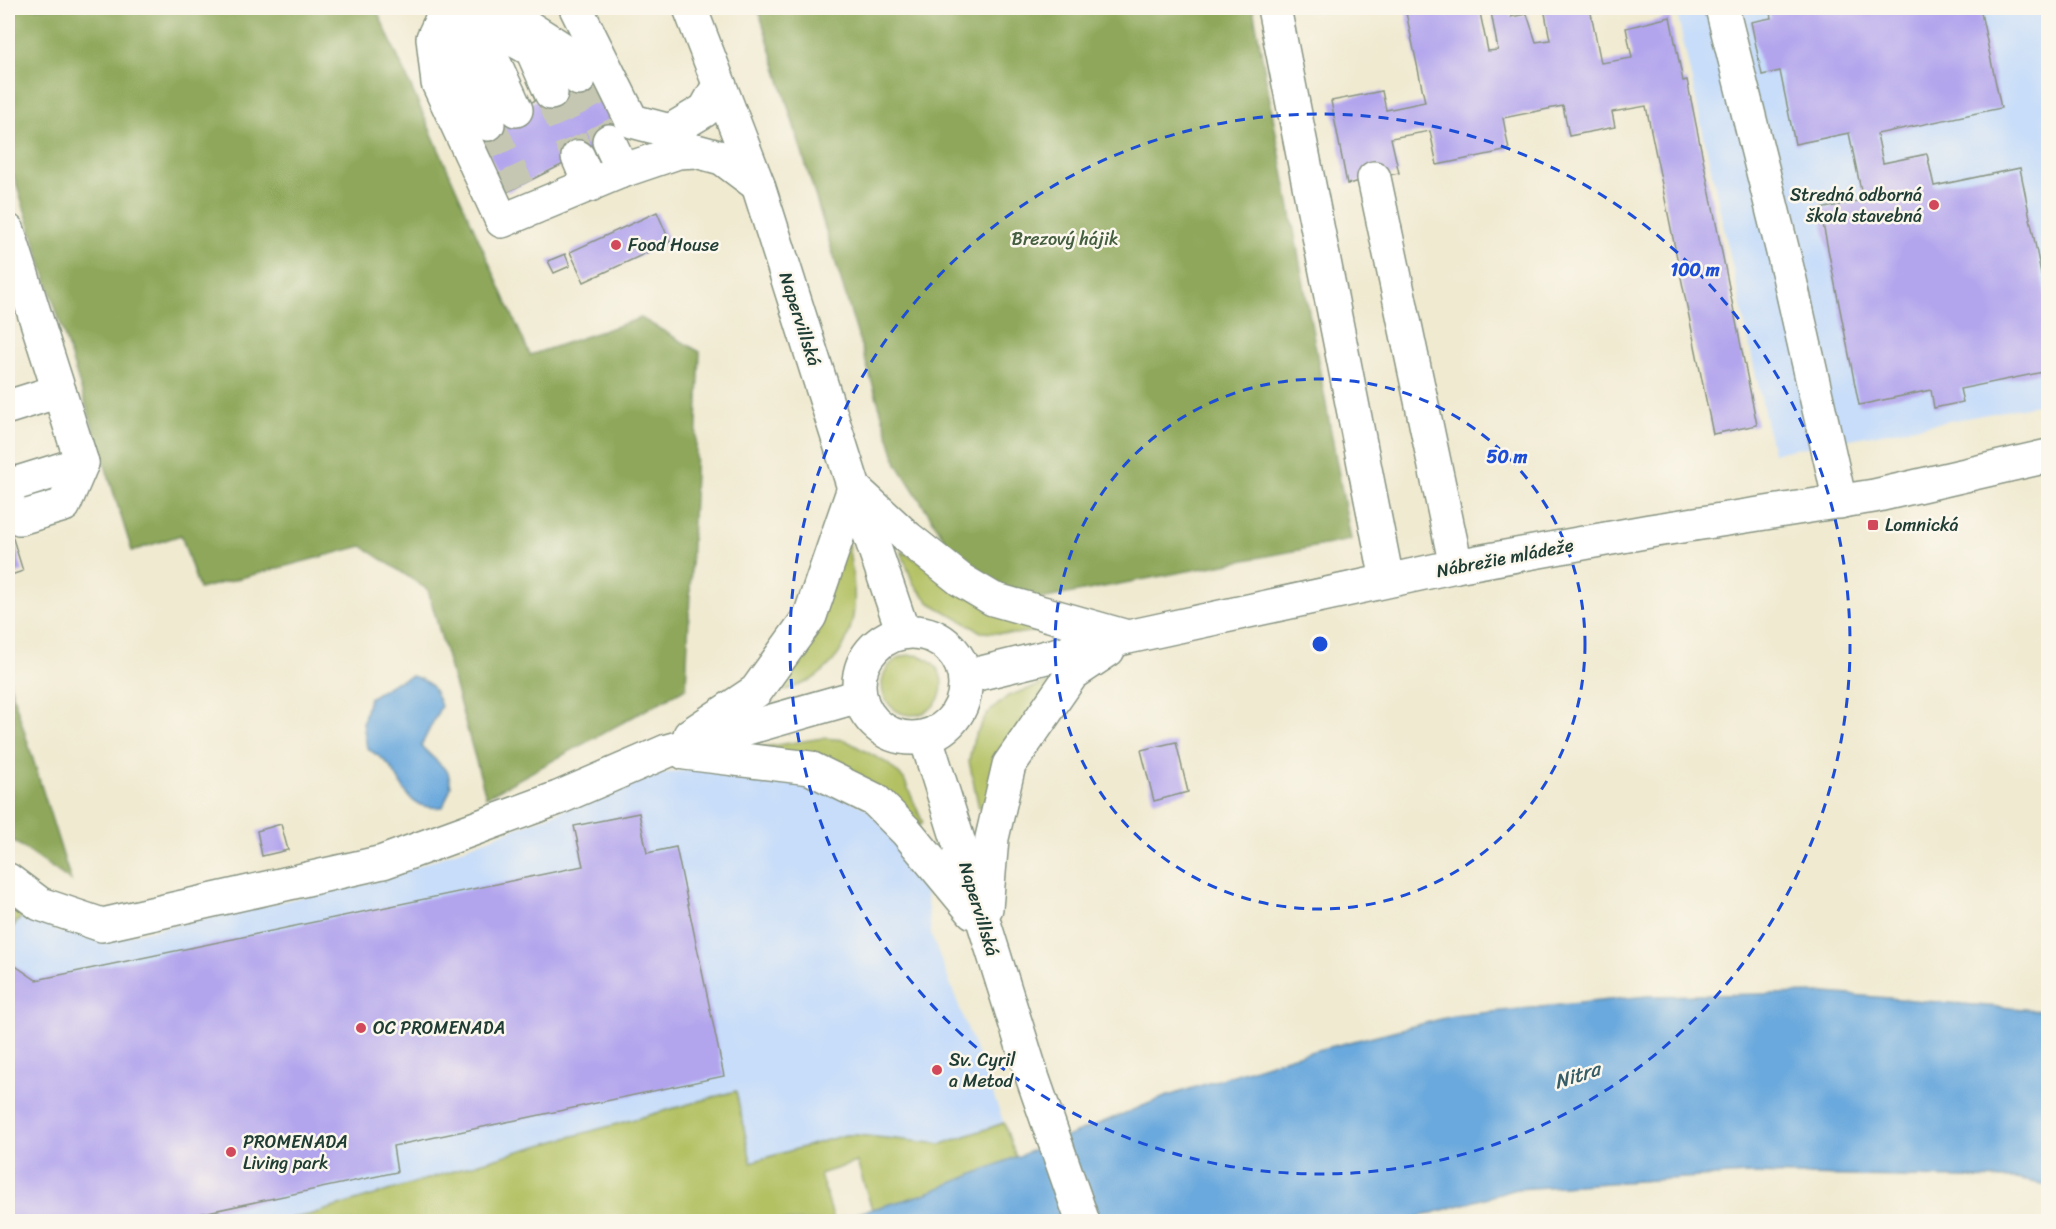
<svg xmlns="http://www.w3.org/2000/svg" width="2056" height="1229" font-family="Sriracha,sans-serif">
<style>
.built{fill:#c7ddf9}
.green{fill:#b3c164;stroke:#697f4c;stroke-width:1.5}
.forest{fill:#8ea75a;stroke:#567247;stroke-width:1.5}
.water{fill:#6ba9dd;stroke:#457388;stroke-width:1.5}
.building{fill:#b3a5ed}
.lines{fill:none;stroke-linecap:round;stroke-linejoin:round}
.minor-tunnel{stroke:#c6c7b2;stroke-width:33;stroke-dasharray:33 16;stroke-linecap:butt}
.minor-casing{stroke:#889482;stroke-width:36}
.minor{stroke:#fff;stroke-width:33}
.ring{fill:none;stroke:#1d4ed8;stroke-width:3;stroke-dasharray:10 8}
.poi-dot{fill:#d1495b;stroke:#fbf7ec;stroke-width:2}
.labels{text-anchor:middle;stroke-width:5;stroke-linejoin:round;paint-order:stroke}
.poi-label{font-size:18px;fill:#1f3d34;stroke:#fbf7ec;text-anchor:start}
.park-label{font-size:18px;fill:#445e40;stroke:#fbf7ec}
.street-label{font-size:18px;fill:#1f3d34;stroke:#fbf7ec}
.water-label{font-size:20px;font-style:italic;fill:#365d67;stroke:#fbf7ec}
.centre{fill:#1d4ed8;stroke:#fbf7ec;stroke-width:3}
.ring-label{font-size:18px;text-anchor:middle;font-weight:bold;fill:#1d4ed8;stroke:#fbf7ec;stroke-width:5;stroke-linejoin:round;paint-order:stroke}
</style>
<rect width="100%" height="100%" fill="#fbf7ec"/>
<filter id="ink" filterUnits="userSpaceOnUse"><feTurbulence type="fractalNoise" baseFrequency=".0167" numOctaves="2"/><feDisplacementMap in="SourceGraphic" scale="12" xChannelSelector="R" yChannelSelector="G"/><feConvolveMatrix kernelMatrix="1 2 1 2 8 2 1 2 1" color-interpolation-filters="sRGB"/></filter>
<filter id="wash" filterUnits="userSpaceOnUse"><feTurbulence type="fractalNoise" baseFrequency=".008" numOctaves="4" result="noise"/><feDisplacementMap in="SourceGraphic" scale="24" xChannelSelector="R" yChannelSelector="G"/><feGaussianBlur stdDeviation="1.35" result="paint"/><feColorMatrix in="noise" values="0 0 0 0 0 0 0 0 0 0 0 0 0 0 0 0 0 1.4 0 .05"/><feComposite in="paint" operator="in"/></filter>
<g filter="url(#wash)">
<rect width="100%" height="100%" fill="#f0ead1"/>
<g class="built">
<path d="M 1676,8 L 2048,8 L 2048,403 L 1773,453 Z"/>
<path d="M 698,768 L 807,781 L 866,808 L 923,869 L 931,934 L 1004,1123 L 942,1144 L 857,1135 L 845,1135 L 610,1202 L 531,1221 L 8,1221 L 8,895 L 58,932 L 125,936 L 385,879 L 654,775 Z"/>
</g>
<g class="green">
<path d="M 846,533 C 853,577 864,615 838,655 C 831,664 821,674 811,680 C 798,687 781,691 767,696 Z"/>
<path d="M 901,551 L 1045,630 L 1015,634 L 981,632 L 930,603 L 913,583 Z"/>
<circle cx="912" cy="685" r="30"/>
<path d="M 1052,681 L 984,807 L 979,808 L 969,761 L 974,738 L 987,714 L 1008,696 Z"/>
<path d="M 823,738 L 845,740 L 887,763 L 904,779 L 923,823 L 919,826 L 758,748 Z"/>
<path d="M 8,895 L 28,910 L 8,932 Z"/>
<path d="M 736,1091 L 751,1162 L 845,1135 L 857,1135 L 942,1144 L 1004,1123 L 1016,1157 L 922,1195 L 872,1209 L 857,1162 L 820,1174 L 834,1220 L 827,1221 L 274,1222 L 309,1215 L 516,1152 Z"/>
</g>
<g class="forest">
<path d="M 8,8 L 376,8 L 530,355 L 641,318 L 700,352 L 686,688 L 486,797 L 428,590 L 362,546 L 199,589 L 181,535 L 132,551 L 8,157 Z"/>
<path d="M 758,8 L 1253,8 L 1351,540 L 989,609 L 897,464 Z"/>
<path d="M 8,679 L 71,881 L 8,837 Z"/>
</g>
<g class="water">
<path d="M 412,676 C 432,682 434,687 441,706 L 421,746 L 448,772 L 451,787 L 443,807 C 403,811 407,785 387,763 C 382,757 373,753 367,748 L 363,723 L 369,698 L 394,683 Z"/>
<path d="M 1826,993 L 2048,1011 L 2048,1185 L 2016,1179 L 1745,1174 L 1517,1189 L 1404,1221 L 827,1222 L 922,1195 L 1165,1097 L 1290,1057 L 1453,1016 L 1648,996 Z"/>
</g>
<g id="blocks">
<g class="building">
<path d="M 1405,8 L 1479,8 L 1488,51 L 1498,50 L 1491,12 L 1509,8 L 1511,17 L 1527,14 L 1536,42 L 1550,40 L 1544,8 L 1590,8 L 1601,63 L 1632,58 L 1626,28 L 1670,17 L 1683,81 L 1687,80 L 1757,425 L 1713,434 L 1646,106 L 1612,112 L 1615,127 L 1569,136 L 1563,106 L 1503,118 L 1509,150 L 1437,165 L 1430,131 L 1391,138 L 1399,173 L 1347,184 L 1331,101 L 1382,91 L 1386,110 L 1425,102 Z"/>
<path d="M 1769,8 L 1980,8 L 2001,108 L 1877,134 L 1883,163 L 1927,154 L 1934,186 L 2020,168 L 2048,308 L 2048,371 L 1960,389 L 1963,402 L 1934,408 L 1931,390 L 1859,405 L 1820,209 L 1863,200 L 1849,133 L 1795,144 L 1780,71 L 1762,75 L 1751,22 L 1771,18 Z"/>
<path d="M 591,73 L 622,135 L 507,192 L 477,129 Z"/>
<path d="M 657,212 L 670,242 L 584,282 L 570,252 Z"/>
<path d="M 565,254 L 570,266 L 554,273 L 548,261 Z"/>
<path d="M 10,529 L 23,571 L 8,576 L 8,530 Z"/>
<path d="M 1176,742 L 1188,792 L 1154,801 L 1141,750 Z"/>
<path d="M 639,813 L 647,853 L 676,847 L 724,1076 L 393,1146 L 397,1172 L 161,1222 L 8,1222 L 8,961 L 36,980 L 583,866 L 574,826 Z"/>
<path d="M 281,824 L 288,850 L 262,856 L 257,831 Z"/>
</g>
</g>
</g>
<g filter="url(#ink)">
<use href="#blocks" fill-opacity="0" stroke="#889482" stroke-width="1.5"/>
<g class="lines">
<g class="minor-tunnel">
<path d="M 579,79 L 609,141"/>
<path d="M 551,93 L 578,157"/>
<path d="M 488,124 L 518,187"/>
</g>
<defs>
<g id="minor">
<path d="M 447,8 L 433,38 L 438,83 L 502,221 L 622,171 L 678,152 L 696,151 L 722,158 L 758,185"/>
<path d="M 450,8 L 472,90 L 488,124"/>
<path d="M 576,8 L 632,121 L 670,131 L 705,110 L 719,85"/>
<path d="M 690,8 L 758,185 L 854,488 L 903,632"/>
<path d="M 1274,8 L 1387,580"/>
<path d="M 1722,8 L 1789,276 L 1840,502"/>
<path d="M 471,12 L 516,110"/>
<path d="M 472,16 L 532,50 L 551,93"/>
<path d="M 517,20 L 567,52 L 579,79"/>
<path d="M 609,141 L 623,171"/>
<path d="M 578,157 L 590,185"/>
<path d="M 1374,178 L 1456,566"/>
<path d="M 8,231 L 82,463 L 8,486"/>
<path d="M 8,407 L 59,391"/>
<path d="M 856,490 L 908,538 L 961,580 L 993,599 L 1124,636"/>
<path d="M 8,506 L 20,518 L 64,505 L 82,463"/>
<circle cx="912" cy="685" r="53"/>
<path d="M 965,677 L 1128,637 L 1456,566 L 1650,531 L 1874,496 L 2048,456"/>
<path d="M 690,735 L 756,691 L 810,616 L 854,488"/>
<path d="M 926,738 L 1033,1079 L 1083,1222"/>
<path d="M 685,753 L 810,768 L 875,800 L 906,831 L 973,912"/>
<path d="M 8,880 L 40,904 L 102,925 L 383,862 L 558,798 L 667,751 L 859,696"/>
<path d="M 986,908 L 992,838 L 1009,765 L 1072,674 L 1108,650"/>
</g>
</defs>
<use href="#minor" class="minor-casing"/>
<use href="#minor" class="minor"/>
</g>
</g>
<g class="ring">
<circle cx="1320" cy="644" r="265"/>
<circle cx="1320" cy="644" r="530"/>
</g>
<g class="poi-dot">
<circle cx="1934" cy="205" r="6"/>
<circle cx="616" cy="245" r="6"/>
<rect x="1867" y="519" width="12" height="12" rx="3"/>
<circle cx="361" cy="1028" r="6"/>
<circle cx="937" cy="1070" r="6"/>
<circle cx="231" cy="1152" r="6"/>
</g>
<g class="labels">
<g class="poi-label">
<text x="1922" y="201" text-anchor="end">Stredná odborná<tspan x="1922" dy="21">škola stavebná</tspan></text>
<text x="628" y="251">Food House</text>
<text x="1885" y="531">Lomnická</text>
<text x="373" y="1034">OC PROMENADA</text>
<text x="949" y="1066">Sv. Cyril<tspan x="949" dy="21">a Metod</tspan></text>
<text x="243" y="1148">PROMENADA<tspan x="243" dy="21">Living park</tspan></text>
</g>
<g class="park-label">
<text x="1065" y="245">Brezový hájik</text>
</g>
<g class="street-label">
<text transform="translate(800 319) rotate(72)" y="6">Napervillská</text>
<text transform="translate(1505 558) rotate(-11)" y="6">Nábrežie mládeže</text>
<text transform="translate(979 909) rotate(73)" y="6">Napervillská</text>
</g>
<g class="water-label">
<text transform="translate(1577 1075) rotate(-18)" y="7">Nitra</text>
</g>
</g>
<circle cx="1320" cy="644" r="9" class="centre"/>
<g class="ring-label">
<text x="1695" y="276">100 m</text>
<text x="1507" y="463">50 m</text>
</g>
<rect width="2056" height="1229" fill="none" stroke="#fbf7ec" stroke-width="30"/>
</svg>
